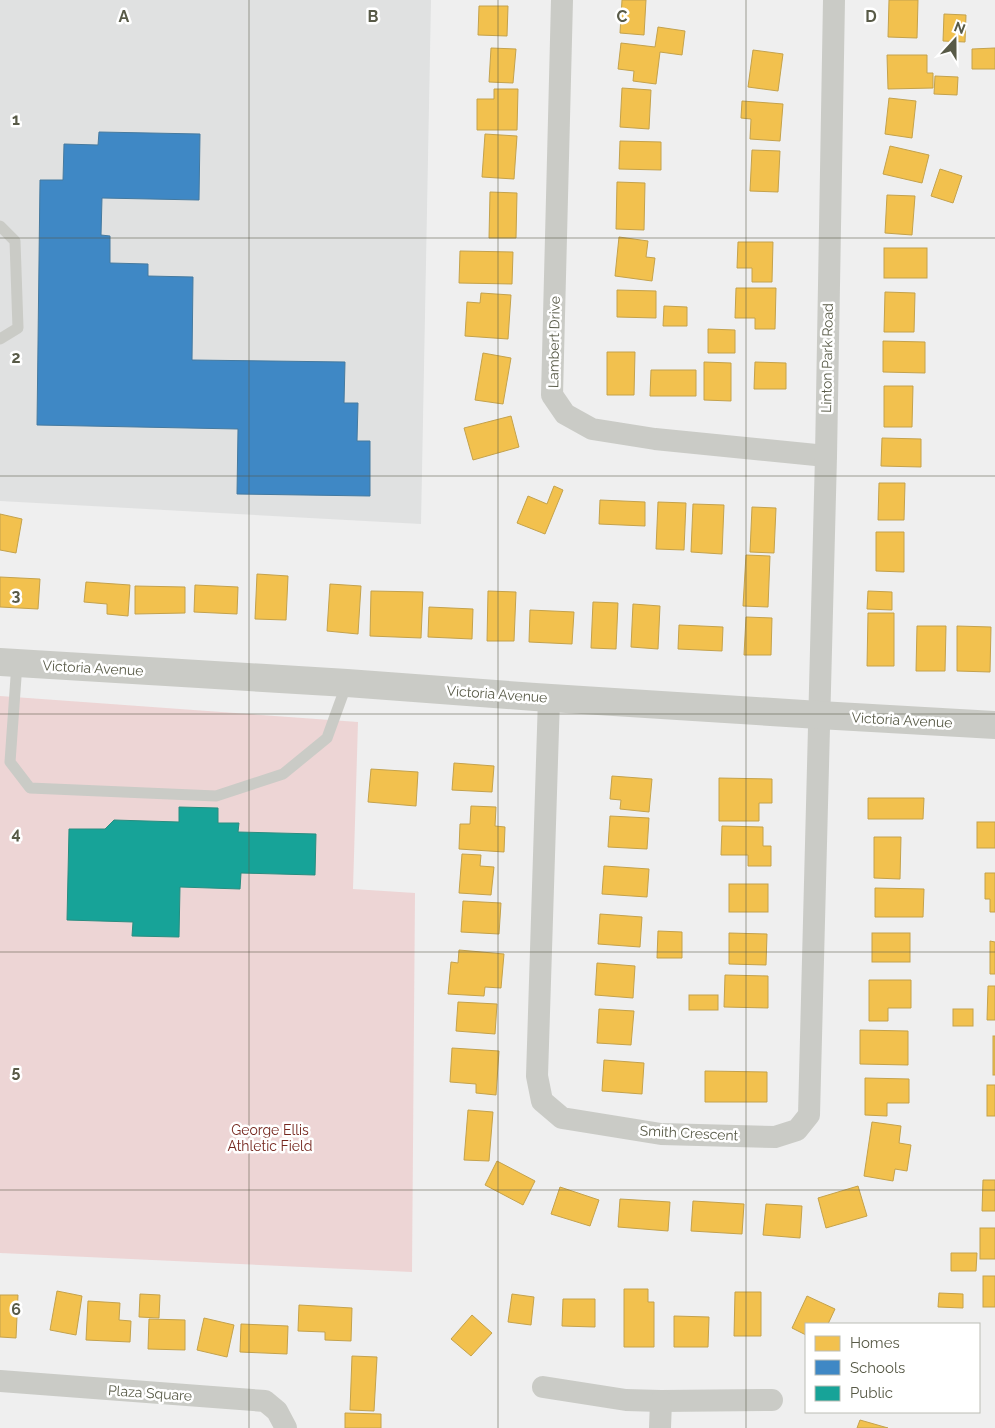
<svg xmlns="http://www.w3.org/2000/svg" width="995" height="1428" font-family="Raleway,sans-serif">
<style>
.education{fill:#e0e1e1}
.green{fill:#edd5d5}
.homes{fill:#f2c14e;stroke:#c4a24c}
.schools{fill:#3f88c5;stroke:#467a9f}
.public{fill:#17a398;stroke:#2a8d80}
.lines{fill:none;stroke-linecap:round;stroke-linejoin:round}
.service{stroke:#cacbc6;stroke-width:11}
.minor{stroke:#cacbc6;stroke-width:22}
.tertiary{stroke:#cacbc6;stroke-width:28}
.grid{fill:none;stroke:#585a47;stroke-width:1;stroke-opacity:0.55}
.labels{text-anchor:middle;stroke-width:5;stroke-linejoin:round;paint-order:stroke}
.street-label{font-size:14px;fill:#585a47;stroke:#fff}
.park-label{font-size:14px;fill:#75271e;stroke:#fff}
.grid-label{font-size:16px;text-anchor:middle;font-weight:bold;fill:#585a47;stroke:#fff;stroke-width:5;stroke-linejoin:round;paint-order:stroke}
</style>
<rect width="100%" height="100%" fill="#efefef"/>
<path class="education" d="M 0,0 L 431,0 L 421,524 L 0,501 Z"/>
<path class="green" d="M 0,696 L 358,722 L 353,889 L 415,893 L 412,1272 L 0,1253 Z"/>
<g class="homes">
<path d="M 622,0 L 646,0 L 644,35 L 620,33 Z"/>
<path d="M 889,0 L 918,0 L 917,38 L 888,37 Z"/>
<path d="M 479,6 L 508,6 L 507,36 L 478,35 Z"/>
<path d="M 944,14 L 966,15 L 965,42 L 943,41 Z"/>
<path d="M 658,27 L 685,31 L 682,55 L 660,52 L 656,84 L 633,81 L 634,71 L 618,69 L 621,43 L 655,47 Z"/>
<path d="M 491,48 L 516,49 L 513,83 L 489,82 Z"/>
<path d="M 995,48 L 995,69 L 972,69 L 972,49 Z"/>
<path d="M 753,50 L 783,54 L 778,91 L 748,87 Z"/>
<path d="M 887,55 L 927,55 L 927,73 L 933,73 L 933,88 L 888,89 Z"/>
<path d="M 935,76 L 958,77 L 957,95 L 934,94 Z"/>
<path d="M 622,88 L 651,90 L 649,129 L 620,127 Z"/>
<path d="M 494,89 L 518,89 L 517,130 L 477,130 L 477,99 L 494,99 Z"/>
<path d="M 889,98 L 916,101 L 912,138 L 885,134 Z"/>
<path d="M 742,101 L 783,104 L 780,141 L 750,139 L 751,119 L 741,118 Z"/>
<path d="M 485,134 L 517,136 L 514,179 L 482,177 Z"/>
<path d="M 620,141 L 661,142 L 661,170 L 619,169 Z"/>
<path d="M 890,146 L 929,155 L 922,183 L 883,174 Z"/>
<path d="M 752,150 L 780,151 L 778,192 L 750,191 Z"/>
<path d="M 940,169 L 962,176 L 953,203 L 931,196 Z"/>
<path d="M 617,182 L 645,183 L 644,230 L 616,229 Z"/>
<path d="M 490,192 L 517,193 L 516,238 L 489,238 Z"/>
<path d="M 887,195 L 915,196 L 912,235 L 885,233 Z"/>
<path d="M 619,237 L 648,241 L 646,257 L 655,258 L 652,281 L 615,276 Z"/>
<path d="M 738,242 L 773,242 L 772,282 L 752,282 L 752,268 L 737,268 Z"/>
<rect x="884" y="248" width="43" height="30"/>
<path d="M 460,251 L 513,252 L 512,284 L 459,283 Z"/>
<path d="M 736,288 L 776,288 L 775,329 L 755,329 L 755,318 L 735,318 Z"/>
<path d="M 617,290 L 656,291 L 656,318 L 617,317 Z"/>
<path d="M 885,292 L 915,293 L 914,332 L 884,332 Z"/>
<path d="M 481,293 L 511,295 L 508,339 L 465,336 L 467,302 L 480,303 Z"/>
<path d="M 664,306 L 687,307 L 687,326 L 663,326 Z"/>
<path d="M 708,329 L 735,330 L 735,353 L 708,353 Z"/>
<path d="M 883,341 L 925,342 L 925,373 L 883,372 Z"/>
<path d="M 607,352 L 635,352 L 634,395 L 607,395 Z"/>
<path d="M 483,353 L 511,358 L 503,404 L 475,400 Z"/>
<path d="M 704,362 L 731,363 L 731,401 L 704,400 Z"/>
<path d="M 755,362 L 786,363 L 786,389 L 754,389 Z"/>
<path d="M 651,370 L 696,370 L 696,396 L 650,396 Z"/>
<path d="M 884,386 L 913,386 L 912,427 L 884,427 Z"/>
<path d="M 511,416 L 519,447 L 473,460 L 464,428 Z"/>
<path d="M 882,438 L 921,439 L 921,467 L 881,466 Z"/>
<path d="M 879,483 L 905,483 L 904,520 L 878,520 Z"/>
<path d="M 554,486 L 563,490 L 545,534 L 517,523 L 528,496 L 547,504 Z"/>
<path d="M 600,500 L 645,502 L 645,526 L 599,524 Z"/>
<path d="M 658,502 L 686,503 L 684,550 L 656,549 Z"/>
<path d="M 693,504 L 724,505 L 722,554 L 691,552 Z"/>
<path d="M 752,507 L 776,508 L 774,553 L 750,552 Z"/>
<path d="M 0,514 L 22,519 L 16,553 L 0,550 Z"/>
<path d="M 876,532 L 904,532 L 904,572 L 876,571 Z"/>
<path d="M 746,555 L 770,556 L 768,607 L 743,606 Z"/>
<path d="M 257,574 L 288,576 L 286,620 L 255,619 Z"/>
<path d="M 0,577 L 40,579 L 38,609 L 0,607 Z"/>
<path d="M 86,582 L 130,585 L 128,616 L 107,614 L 107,604 L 84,602 Z"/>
<path d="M 330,584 L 361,586 L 358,634 L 327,631 Z"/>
<path d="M 195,585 L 238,587 L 237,614 L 194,612 Z"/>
<path d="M 135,586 L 185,587 L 185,613 L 135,614 Z"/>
<path d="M 371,591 L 423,592 L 421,638 L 370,636 Z"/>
<path d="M 488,591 L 516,592 L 514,641 L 487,641 Z"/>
<path d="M 868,591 L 892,592 L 892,610 L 867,609 Z"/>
<path d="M 593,602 L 618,603 L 616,649 L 591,648 Z"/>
<path d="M 633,604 L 660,606 L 658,649 L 631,647 Z"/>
<path d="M 429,607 L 473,609 L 472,639 L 428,637 Z"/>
<path d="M 530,610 L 574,612 L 572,644 L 529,642 Z"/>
<path d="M 868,613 L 894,613 L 894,666 L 867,666 Z"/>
<path d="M 746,617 L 772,618 L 771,655 L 744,655 Z"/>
<path d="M 679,625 L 723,627 L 722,651 L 678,649 Z"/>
<path d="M 917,626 L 946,626 L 945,671 L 916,671 Z"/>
<path d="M 957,626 L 991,627 L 990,672 L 957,671 Z"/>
<path d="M 454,763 L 494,766 L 492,792 L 452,790 Z"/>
<path d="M 371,769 L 418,772 L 416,806 L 368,802 Z"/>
<path d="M 612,776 L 652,779 L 649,812 L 620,809 L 621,800 L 610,799 Z"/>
<path d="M 719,778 L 772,779 L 772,803 L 759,803 L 759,821 L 719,821 Z"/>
<path d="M 868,798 L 924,798 L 923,819 L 868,819 Z"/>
<path d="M 471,806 L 496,807 L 495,826 L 505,827 L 504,852 L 459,849 L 460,824 L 470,824 Z"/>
<path d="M 610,816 L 649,818 L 647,849 L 608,847 Z"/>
<rect x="977" y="822" width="18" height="26"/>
<path d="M 722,826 L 763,827 L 763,846 L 771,846 L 771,866 L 748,866 L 748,855 L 721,855 Z"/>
<path d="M 874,837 L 901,837 L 900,879 L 874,878 Z"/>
<path d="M 462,854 L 481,855 L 480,866 L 494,867 L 491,895 L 459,893 Z"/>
<path d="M 604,866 L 649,869 L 647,897 L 602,894 Z"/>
<path d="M 985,873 L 995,873 L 995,912 L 990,912 L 990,899 L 985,899 Z"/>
<rect x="729" y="884" width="39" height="28"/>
<path d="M 875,888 L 924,889 L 923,917 L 875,917 Z"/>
<path d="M 463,901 L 501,903 L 499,934 L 461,932 Z"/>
<path d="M 600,914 L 642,917 L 640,947 L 598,944 Z"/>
<path d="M 658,931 L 682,932 L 682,958 L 657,958 Z"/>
<path d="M 729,933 L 767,934 L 766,965 L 729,964 Z"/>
<rect x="872" y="933" width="38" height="29"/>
<path d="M 990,941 L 995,942 L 995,974 L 990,974 Z"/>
<path d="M 459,950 L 504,954 L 501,988 L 485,987 L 484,996 L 448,994 L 451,962 L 458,963 Z"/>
<path d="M 597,963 L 635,966 L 633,998 L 595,995 Z"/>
<path d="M 725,975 L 768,976 L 768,1008 L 724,1007 Z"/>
<path d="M 869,980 L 911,980 L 911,1008 L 888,1008 L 888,1021 L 869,1021 Z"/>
<path d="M 988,986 L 995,986 L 995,1020 L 987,1020 Z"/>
<rect x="689" y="995" width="29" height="15"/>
<path d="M 458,1002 L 497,1004 L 495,1034 L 456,1031 Z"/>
<path d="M 599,1009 L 634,1011 L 631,1045 L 597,1043 Z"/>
<rect x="953" y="1009" width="20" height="17"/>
<path d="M 860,1030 L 908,1031 L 908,1065 L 860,1064 Z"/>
<rect x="993" y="1036" width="2" height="39"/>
<path d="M 452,1048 L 499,1051 L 496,1095 L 476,1093 L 476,1084 L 450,1082 Z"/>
<path d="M 604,1060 L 644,1063 L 642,1094 L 602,1091 Z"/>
<path d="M 705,1071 L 767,1072 L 767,1102 L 705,1102 Z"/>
<path d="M 865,1078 L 909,1079 L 909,1103 L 887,1103 L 887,1116 L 865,1115 Z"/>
<rect x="987" y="1085" width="8" height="31"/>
<path d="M 468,1110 L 493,1112 L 489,1161 L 464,1160 Z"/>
<path d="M 872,1122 L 901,1126 L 899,1143 L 911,1145 L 907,1171 L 895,1169 L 893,1181 L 864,1176 Z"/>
<path d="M 497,1161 L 535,1181 L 523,1205 L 485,1185 Z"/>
<path d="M 983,1180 L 995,1180 L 995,1211 L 982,1211 Z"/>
<path d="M 858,1186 L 867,1216 L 826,1228 L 818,1198 Z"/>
<path d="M 560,1187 L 599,1200 L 590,1226 L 551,1214 Z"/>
<path d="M 620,1199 L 670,1202 L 668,1231 L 618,1227 Z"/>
<path d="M 693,1201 L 744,1204 L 742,1234 L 691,1231 Z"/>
<path d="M 766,1204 L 802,1206 L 800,1238 L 763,1235 Z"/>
<rect x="980" y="1228" width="15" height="31"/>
<path d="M 951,1253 L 977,1253 L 976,1271 L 951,1271 Z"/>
<rect x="983" y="1276" width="12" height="31"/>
<path d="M 624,1289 L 648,1289 L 648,1302 L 654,1302 L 654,1347 L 624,1347 Z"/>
<path d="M 57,1291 L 82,1296 L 76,1335 L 50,1330 Z"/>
<path d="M 735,1292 L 761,1292 L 761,1336 L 734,1336 Z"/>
<path d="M 939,1293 L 963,1294 L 963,1308 L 938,1307 Z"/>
<path d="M 140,1294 L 160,1295 L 159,1318 L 139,1317 Z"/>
<path d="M 512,1294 L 534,1297 L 531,1325 L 508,1322 Z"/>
<path d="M 0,1295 L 18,1295 L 16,1338 L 0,1337 Z"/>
<path d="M 807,1296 L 835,1309 L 828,1324 L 806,1324 L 806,1335 L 792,1328 Z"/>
<path d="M 563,1299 L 595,1299 L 595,1327 L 562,1326 Z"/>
<path d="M 88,1301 L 120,1303 L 119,1320 L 131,1321 L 130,1342 L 86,1340 Z"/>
<path d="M 299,1305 L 352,1308 L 351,1341 L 325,1340 L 325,1332 L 298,1331 Z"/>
<path d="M 472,1315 L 492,1333 L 471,1356 L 451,1339 Z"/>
<path d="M 674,1316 L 709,1317 L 708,1347 L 674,1347 Z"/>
<path d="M 204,1318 L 234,1325 L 227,1357 L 197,1350 Z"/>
<path d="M 149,1319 L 185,1320 L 185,1350 L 148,1349 Z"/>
<path d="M 241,1324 L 288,1326 L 287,1354 L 240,1352 Z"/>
<path d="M 352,1356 L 377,1357 L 374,1411 L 350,1410 Z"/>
<path d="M 345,1413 L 381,1414 L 381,1428 L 345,1428 Z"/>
<path d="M 860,1420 L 888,1428 L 857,1428 Z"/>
</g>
<path class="schools" d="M 99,132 L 200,134 L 199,200 L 102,198 L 101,235 L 110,236 L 110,263 L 148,264 L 148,276 L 193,277 L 192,360 L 345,362 L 344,403 L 358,403 L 357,441 L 370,441 L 370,496 L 237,494 L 238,429 L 37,425 L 40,180 L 63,180 L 64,144 L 98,145 Z"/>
<path class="public" d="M 179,807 L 218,808 L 218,823 L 239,823 L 238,832 L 316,834 L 315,875 L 241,873 L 240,889 L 180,887 L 179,937 L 132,936 L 133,922 L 67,920 L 69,829 L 105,829 L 114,820 L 179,822 Z"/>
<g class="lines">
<g class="service">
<path d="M 0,226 L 15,241 L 18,328 L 0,339"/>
<path d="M 17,663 L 10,762 L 30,788 L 216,796 L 283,774 L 327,738 L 347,683"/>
</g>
<g class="minor">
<path d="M 562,0 L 552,395 L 565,414 L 592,429 L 655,439 L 826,456"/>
<path d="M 549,698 L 537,1076 L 542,1101 L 562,1118 L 661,1134 L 775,1137 L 797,1130 L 809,1115 L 826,456 L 834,0"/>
<path d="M 0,1381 L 265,1401 L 277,1411 L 286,1428"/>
<path d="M 543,1387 L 626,1400 L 661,1401 L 772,1400"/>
<path d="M 660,1428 L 661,1401"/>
</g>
<path class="tertiary" d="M 0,662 L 347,683 L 535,697 L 819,715 L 995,725"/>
</g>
<path class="grid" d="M 249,0 L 249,1428M 498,0 L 498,1428M 746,0 L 746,1428M 0,238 L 995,238M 0,476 L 995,476M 0,714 L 995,714M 0,952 L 995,952M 0,1190 L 995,1190"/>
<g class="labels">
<g class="street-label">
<text transform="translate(554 342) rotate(-89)" y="5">Lambert Drive</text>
<text transform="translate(827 358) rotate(-89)" y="5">Linton Park Road</text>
<text transform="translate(93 668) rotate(3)" y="5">Victoria Avenue</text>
<text transform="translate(497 694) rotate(4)" y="5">Victoria Avenue</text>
<text transform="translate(902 720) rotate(3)" y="5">Victoria Avenue</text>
<text transform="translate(689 1133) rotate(3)" y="5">Smith Crescent</text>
<text transform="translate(150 1393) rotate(4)" y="5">Plaza Square</text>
</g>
<g class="park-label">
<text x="270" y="1135">George Ellis<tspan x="270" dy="16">Athletic Field</tspan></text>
</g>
</g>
<g class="grid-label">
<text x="124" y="22">A</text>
<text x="373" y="22">B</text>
<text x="622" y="22">C</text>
<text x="871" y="22">D</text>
<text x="16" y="125">1</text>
<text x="16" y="363">2</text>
<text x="16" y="601">3</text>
<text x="16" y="839">4</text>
<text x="16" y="1077">5</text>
<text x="16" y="1315">6</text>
</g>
<rect x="805" y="1323" width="175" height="90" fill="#ffffff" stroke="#bcbdb5"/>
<rect x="815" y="1336" width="25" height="15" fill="#f2c14e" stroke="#bcbdb5"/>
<text x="850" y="1348" font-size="15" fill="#585a47">Homes</text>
<rect x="815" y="1360" width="25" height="15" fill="#3f88c5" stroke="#bcbdb5"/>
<text x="850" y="1373" font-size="15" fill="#585a47">Schools</text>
<rect x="815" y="1386" width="25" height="15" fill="#17a398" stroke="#bcbdb5"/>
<text x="850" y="1398" font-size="15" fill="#585a47">Public</text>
<g transform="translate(955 40) rotate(21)" stroke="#ffffff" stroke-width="4" paint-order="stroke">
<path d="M0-4L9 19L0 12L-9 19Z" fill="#585a47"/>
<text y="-8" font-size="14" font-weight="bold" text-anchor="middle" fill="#585a47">N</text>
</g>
</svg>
